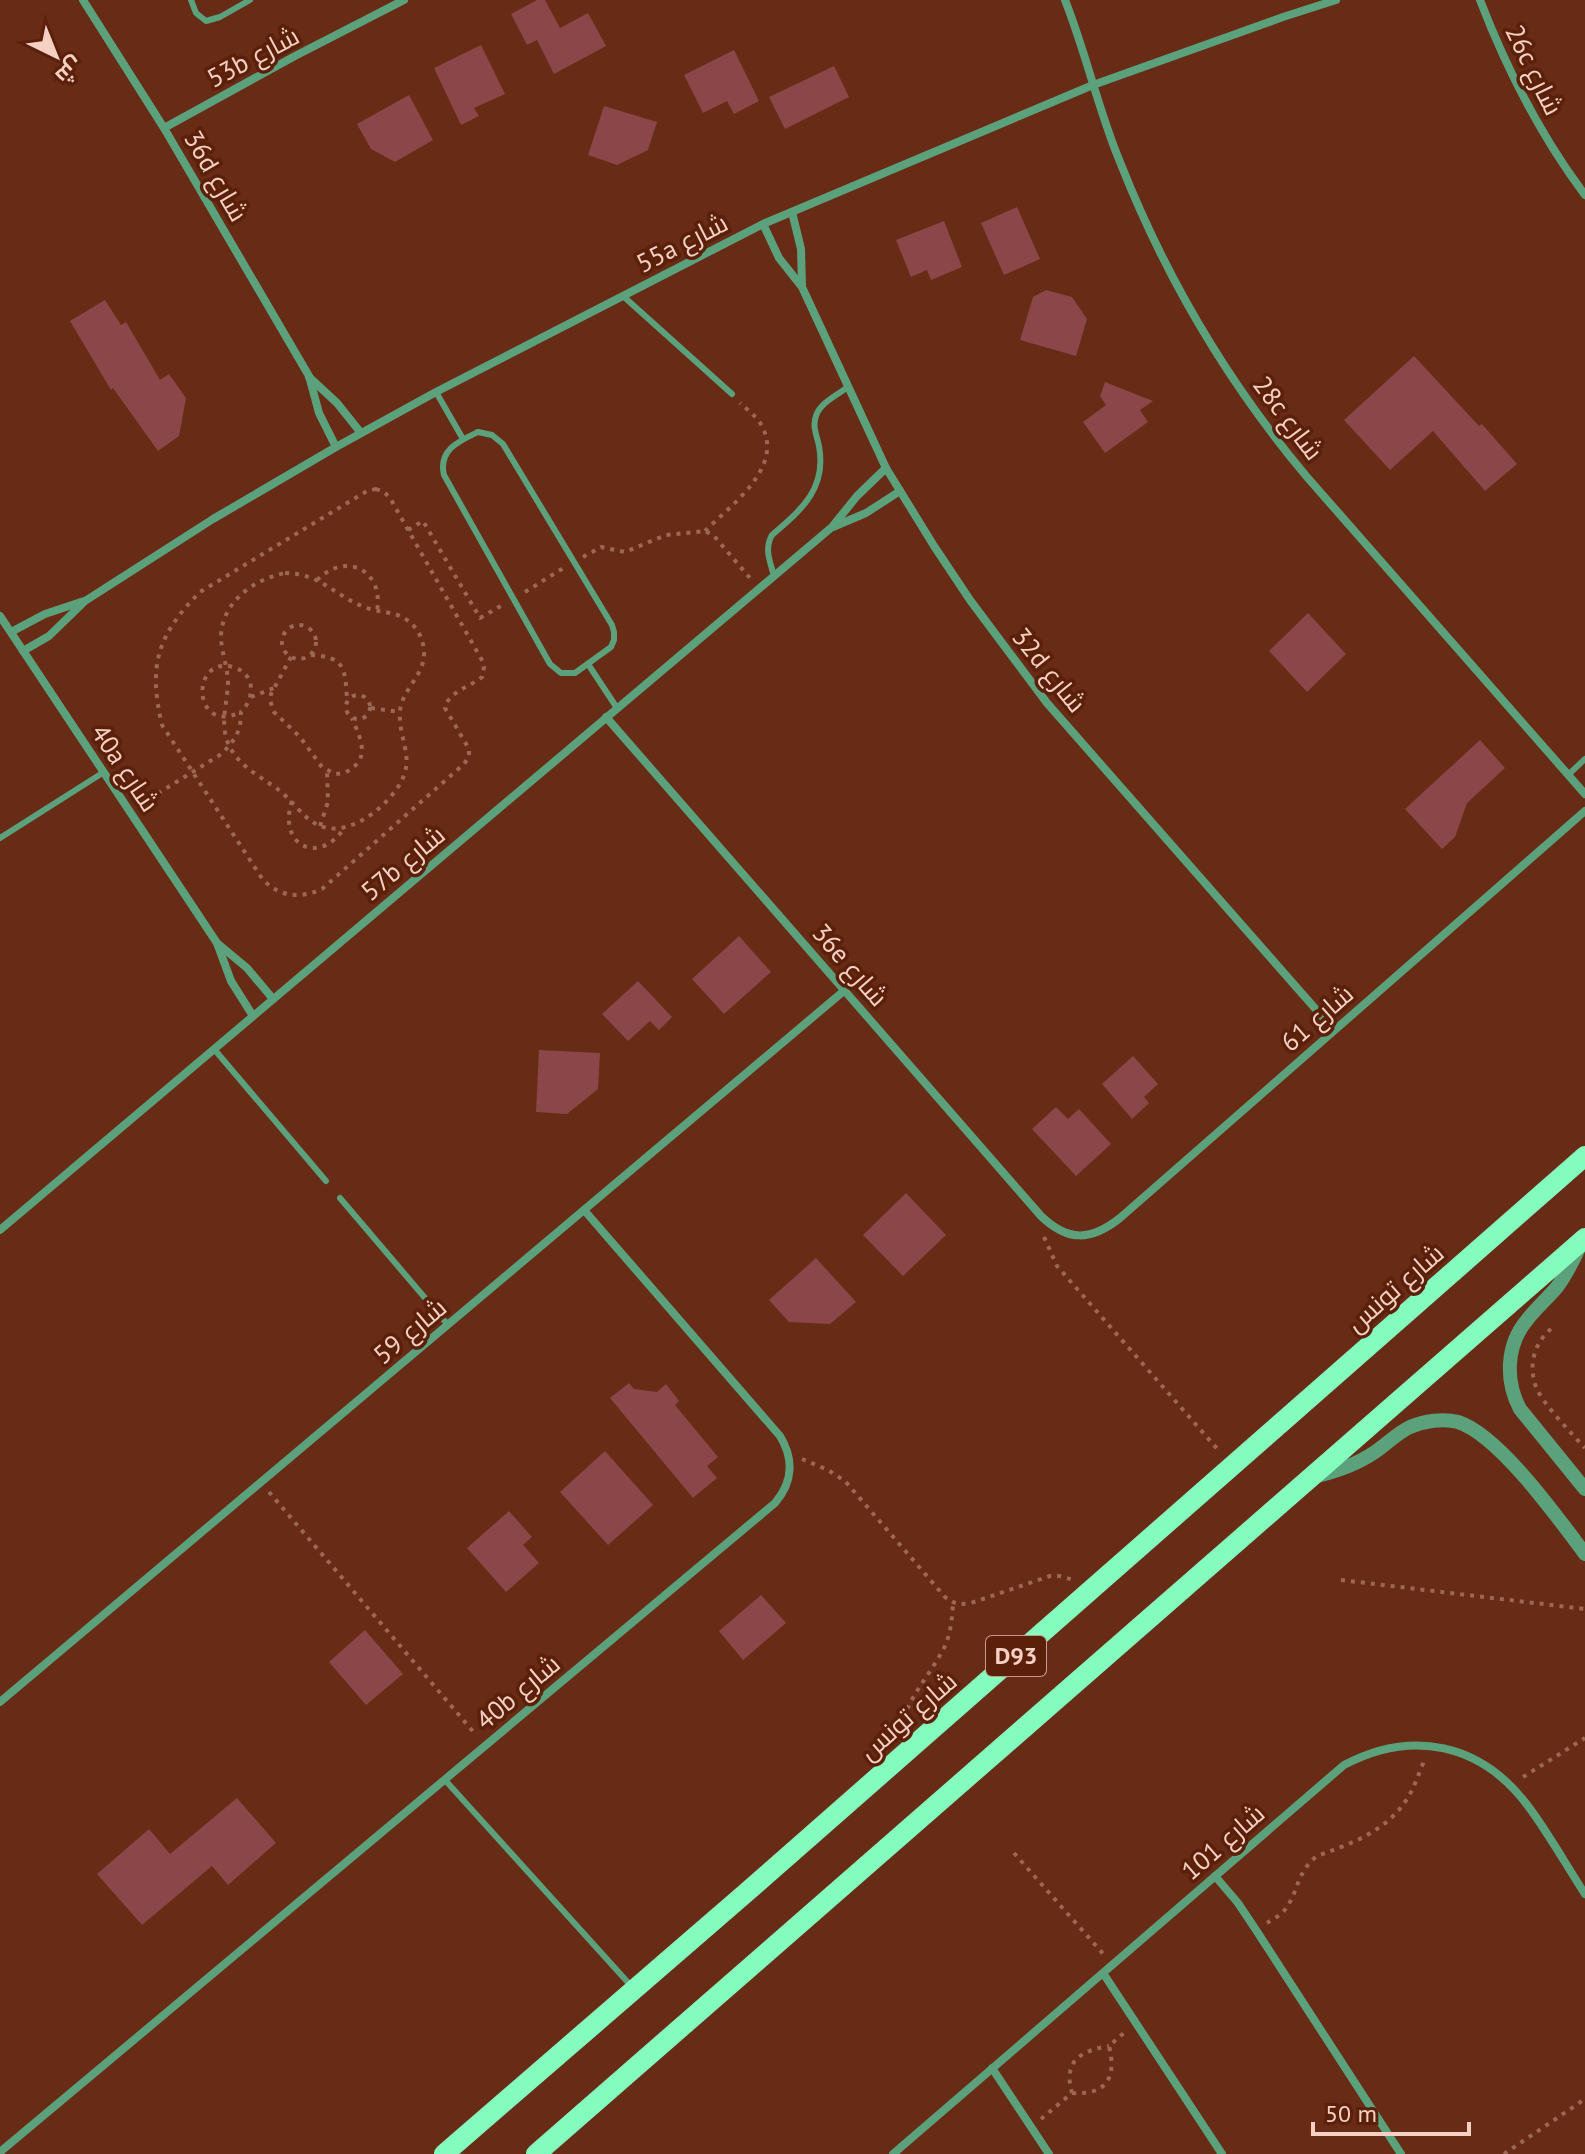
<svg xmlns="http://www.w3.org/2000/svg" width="1585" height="2154" font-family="'PT Sans',Cairo,sans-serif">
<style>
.building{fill:#8a4648}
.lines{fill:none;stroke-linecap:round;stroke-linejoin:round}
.path{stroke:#9c6856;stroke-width:4;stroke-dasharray:4 6;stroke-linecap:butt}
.service{stroke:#5aa17c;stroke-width:6}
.minor{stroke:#5aa17c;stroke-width:8}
.tertiary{stroke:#5aa17c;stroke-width:14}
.primary{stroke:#84fcbd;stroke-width:20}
.labels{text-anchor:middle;stroke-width:7;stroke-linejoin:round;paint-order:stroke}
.shield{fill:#5b200a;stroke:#c89b8c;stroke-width:2}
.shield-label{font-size:24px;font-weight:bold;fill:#f6d0c3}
.street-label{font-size:26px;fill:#f6d0c3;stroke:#5b200a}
</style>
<rect width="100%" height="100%" fill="#682b16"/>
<g class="building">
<path d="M 537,0 L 545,0 L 560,28 L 588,13 L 606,46 L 554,74 L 537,40 L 527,45 L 511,14 Z"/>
<path d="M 481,45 L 505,94 L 474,108 L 479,116 L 461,125 L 434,68 Z"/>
<path d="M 734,50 L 759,101 L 734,114 L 727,101 L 703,113 L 684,75 Z"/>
<path d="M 834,66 L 849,97 L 785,129 L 769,97 Z"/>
<path d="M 409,95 L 433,140 L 395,162 L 371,149 L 357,124 Z"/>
<path d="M 604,106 L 657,122 L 648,150 L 617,165 L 588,155 Z"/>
<path d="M 1017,207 L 1040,259 L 1004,275 L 981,223 Z"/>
<path d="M 944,221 L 962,267 L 931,280 L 927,270 L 911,277 L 896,240 Z"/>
<path d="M 1046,290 L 1072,297 L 1087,319 L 1076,356 L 1020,340 L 1033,297 Z"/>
<path d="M 105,300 L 121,325 L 126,322 L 160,380 L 169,374 L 186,398 L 179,436 L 158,451 L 113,388 L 111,390 L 70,321 Z"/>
<path d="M 1414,356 L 1479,426 L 1482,424 L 1517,464 L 1485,491 L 1433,431 L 1390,470 L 1344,420 Z"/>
<path d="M 1105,382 L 1153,401 L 1140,410 L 1148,422 L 1105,453 L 1083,422 L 1106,405 L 1100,396 Z"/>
<path d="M 1308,613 L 1346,654 L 1307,692 L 1269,651 Z"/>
<path d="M 1480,740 L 1505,768 L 1467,803 L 1455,837 L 1442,849 L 1405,809 Z"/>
<path d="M 739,936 L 771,972 L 724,1014 L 692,979 Z"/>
<path d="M 638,981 L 672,1017 L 659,1030 L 650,1021 L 628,1041 L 602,1014 Z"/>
<path d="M 539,1050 L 600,1053 L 598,1089 L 567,1114 L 536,1112 Z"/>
<path d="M 1133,1056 L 1158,1084 L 1144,1097 L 1149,1103 L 1132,1119 L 1102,1084 Z"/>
<path d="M 1056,1107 L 1068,1119 L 1079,1109 L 1111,1144 L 1076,1176 L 1032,1129 Z"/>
<path d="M 906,1193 L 946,1235 L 903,1276 L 863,1235 Z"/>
<path d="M 816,1258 L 856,1302 L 830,1324 L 789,1322 L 769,1300 Z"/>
<path d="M 629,1383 L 634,1389 L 657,1392 L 666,1384 L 679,1401 L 675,1405 L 718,1457 L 707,1466 L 717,1478 L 693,1498 L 610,1398 Z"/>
<path d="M 605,1451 L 653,1505 L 608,1545 L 560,1492 Z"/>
<path d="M 509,1511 L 532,1537 L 523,1545 L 539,1563 L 506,1592 L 467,1548 Z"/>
<path d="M 761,1595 L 786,1623 L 743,1660 L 719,1631 Z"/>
<path d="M 365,1630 L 403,1674 L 366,1705 L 329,1662 Z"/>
<path d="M 237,1798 L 276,1843 L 228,1885 L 212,1866 L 142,1925 L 97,1874 L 149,1829 L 170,1854 Z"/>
</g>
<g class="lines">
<g class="path">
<path d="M 376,489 L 384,492 L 390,498 L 483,662 L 484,667 L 482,677 C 470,687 448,692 445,708 L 469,749 L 469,757 L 464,764 L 322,889 C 299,899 281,897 263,880 L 162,725 C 148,666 157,635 200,592 L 367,491 Z"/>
<path d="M 408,530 L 423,521 L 480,618 L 504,604"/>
<path d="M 705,531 C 731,505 784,468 762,426 C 757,417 748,410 740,403"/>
<path d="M 583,557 L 601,547 L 625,552 L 666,535 L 705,531 L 714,536 L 750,578"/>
<path d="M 285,573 C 323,574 335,597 367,608 C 380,613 395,611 407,620 C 417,627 423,638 424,651 C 426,674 402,689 400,711 C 398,741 417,758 398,787 C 383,810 345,840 316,824 C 301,816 291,798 276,788 C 258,775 237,765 228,743 C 220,723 227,704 228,684 C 228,667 221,652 221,636 C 222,602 254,579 285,573 Z"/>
<path d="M 317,580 C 346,551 384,570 377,611"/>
<path d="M 525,592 L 565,567"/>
<circle cx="299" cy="642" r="17"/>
<path d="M 311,655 C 346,657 345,669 347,700"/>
<path d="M 291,657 L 271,694 L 270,700 L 274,712 L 300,737 L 322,767 L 335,774 L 344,773 C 372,760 361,740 352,718"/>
<circle cx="358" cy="707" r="12"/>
<path d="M 251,697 L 274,688"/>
<path d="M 371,708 L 400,712"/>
<path d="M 292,801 C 277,845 319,867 345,827"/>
<path d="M 141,804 L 223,753 L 236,737 L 240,726 L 241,712 C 255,698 256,674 233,667 C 190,655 192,736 241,712"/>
<path d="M 320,826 L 328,802 L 327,771"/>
<path d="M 1044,1237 L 1057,1266 L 1220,1452"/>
<path d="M 1551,1329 C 1534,1343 1528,1366 1536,1387 C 1542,1403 1573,1435 1585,1448"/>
<path d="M 802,1459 L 828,1470 L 845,1481 L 945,1597 C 954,1604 960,1605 971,1603 L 1050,1576 L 1059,1576 L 1074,1580"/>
<path d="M 269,1492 L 476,1735"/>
<path d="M 1341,1580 L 1585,1609"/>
<path d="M 901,1728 C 908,1697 930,1675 944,1648 C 951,1634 952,1618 953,1603"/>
<path d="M 1523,1777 L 1585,1738"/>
<path d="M 1014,1853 L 1105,1956"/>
<path d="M 1267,1923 C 1272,1920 1279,1916 1283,1912 C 1299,1894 1295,1873 1317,1856 C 1353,1843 1390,1830 1410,1794 C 1416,1783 1420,1770 1425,1759"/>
<path d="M 1072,2093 C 1106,2095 1117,2079 1109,2046 L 1125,2032"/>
<path d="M 1041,2119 L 1072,2093 C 1063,2061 1080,2051 1109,2046"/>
<path d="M 1504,2154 L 1585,2099"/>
</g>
<g class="service">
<path d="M 191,0 L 196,13 L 206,21 L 220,17 L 250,0"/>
<path d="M 623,296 L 732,394"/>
<path d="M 436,392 L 463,439"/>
<path d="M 478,432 L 492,435 L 503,444 L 612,625 L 614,632 L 614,640 L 611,647 L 575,673 L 561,673 L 550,664 L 444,475 C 438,450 459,441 478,432 Z"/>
<path d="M 774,576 C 770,561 764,549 772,535 C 801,510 827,489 819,446 C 817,436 812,426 816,416 C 820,403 837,395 848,387"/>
<path d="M 588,664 L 617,708"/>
<path d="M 1568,775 L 1585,759"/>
<path d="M 0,838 L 104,772"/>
<path d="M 214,1049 L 326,1181"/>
<path d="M 340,1198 L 448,1325"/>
<path d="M 445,1780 L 633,1988"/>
</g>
<g class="minor">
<path d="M 83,0 L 164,128 L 309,376 L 319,413 L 336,447"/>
<path d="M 1065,0 C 1086,53 1098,109 1120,162 C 1165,276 1228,383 1307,477 L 1585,794"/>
<path d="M 1480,0 C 1507,70 1540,135 1585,195"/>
<path d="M 164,128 L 295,56 L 404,0"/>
<path d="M 792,212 L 801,249 L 802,286"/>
<path d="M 763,224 L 779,258 L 802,287 L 886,468 L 934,546 L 970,600 L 1047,703 L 1334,1030"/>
<path d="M 309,377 L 337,403 L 361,433"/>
<path d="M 833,527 L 866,513 L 900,491"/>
<path d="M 0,616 L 217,943 L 231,981 L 253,1016"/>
<path d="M 11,632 L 45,614 L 84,601"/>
<path d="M 23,651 L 49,636 L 85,601 L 213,519 L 336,447 L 436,392 L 763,224 L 1093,85 L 1283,17 L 1336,0"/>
<path d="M 606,717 L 1041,1216 C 1068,1242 1091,1241 1120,1218 L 1585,811"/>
<path d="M 217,943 L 247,968 L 273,999"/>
<path d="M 0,1230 L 832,527 L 857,496 L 886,468"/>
<path d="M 0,1702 L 845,990"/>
<path d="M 1215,1876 L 1238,1903 L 1256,1930 L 1401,2154"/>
<path d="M 1103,1973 L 1222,2154"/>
<path d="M 992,2068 L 1049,2154"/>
<path d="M 0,2152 L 775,1503 C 793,1482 794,1459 780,1436 L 584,1210"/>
<path d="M 893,2154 L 1344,1765 C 1412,1729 1481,1743 1528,1806 C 1549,1834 1566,1865 1585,1894"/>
</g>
<g class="tertiary">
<path d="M 1579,1248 C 1573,1261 1566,1275 1557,1287 C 1548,1298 1536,1308 1527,1320 C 1506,1345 1505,1381 1520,1409 L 1585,1489"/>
<path d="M 1313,1477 C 1335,1472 1356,1465 1375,1452 C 1387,1444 1397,1433 1410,1427 C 1424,1421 1443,1418 1458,1422 C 1499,1435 1559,1519 1585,1554"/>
</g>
<g class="primary">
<path d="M 444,2154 L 748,1891 L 1585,1156"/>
<path d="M 536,2154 L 1585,1238"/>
</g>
</g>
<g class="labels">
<rect class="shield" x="986" y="1636" width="60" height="40" rx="6"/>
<g class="shield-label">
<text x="1016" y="1664">D93</text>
</g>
<g class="street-label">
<text transform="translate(253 57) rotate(-28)" y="9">53b شارع</text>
<text transform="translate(1534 70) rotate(64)" y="9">26c شارع</text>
<text transform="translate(216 176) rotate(60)" y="9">36d شارع</text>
<text transform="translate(682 243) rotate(-27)" y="9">55a شارع</text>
<text transform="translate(1288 418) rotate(53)" y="9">28c شارع</text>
<text transform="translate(1049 670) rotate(51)" y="9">32d شارع</text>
<text transform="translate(125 768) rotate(56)" y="9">40a شارع</text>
<text transform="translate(403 863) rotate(-40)" y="9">57b شارع</text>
<text transform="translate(850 965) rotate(49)" y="9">36e شارع</text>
<text transform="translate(1317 1018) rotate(-41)" y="9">شارع 61</text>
<text transform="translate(1395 1288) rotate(-41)" y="9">شارع تونس</text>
<text transform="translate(410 1331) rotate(-40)" y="9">شارع 59</text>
<text transform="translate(518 1692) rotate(-40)" y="9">40b شارع</text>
<text transform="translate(908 1716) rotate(-41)" y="9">شارع تونس</text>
<text transform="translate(1223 1842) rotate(-41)" y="9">شارع 101</text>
</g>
</g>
<g transform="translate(56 56) rotate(137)" stroke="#5b200a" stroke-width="6" paint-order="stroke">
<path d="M0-6L14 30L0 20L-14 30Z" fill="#f6d0c3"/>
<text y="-12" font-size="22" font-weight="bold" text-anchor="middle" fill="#f6d0c3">ش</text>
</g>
<path d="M1313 2122v12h156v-12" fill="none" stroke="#f6d0c3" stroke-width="4"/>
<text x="1325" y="2122" font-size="24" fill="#f6d0c3" stroke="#5b200a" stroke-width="6" paint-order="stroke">50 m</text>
</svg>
